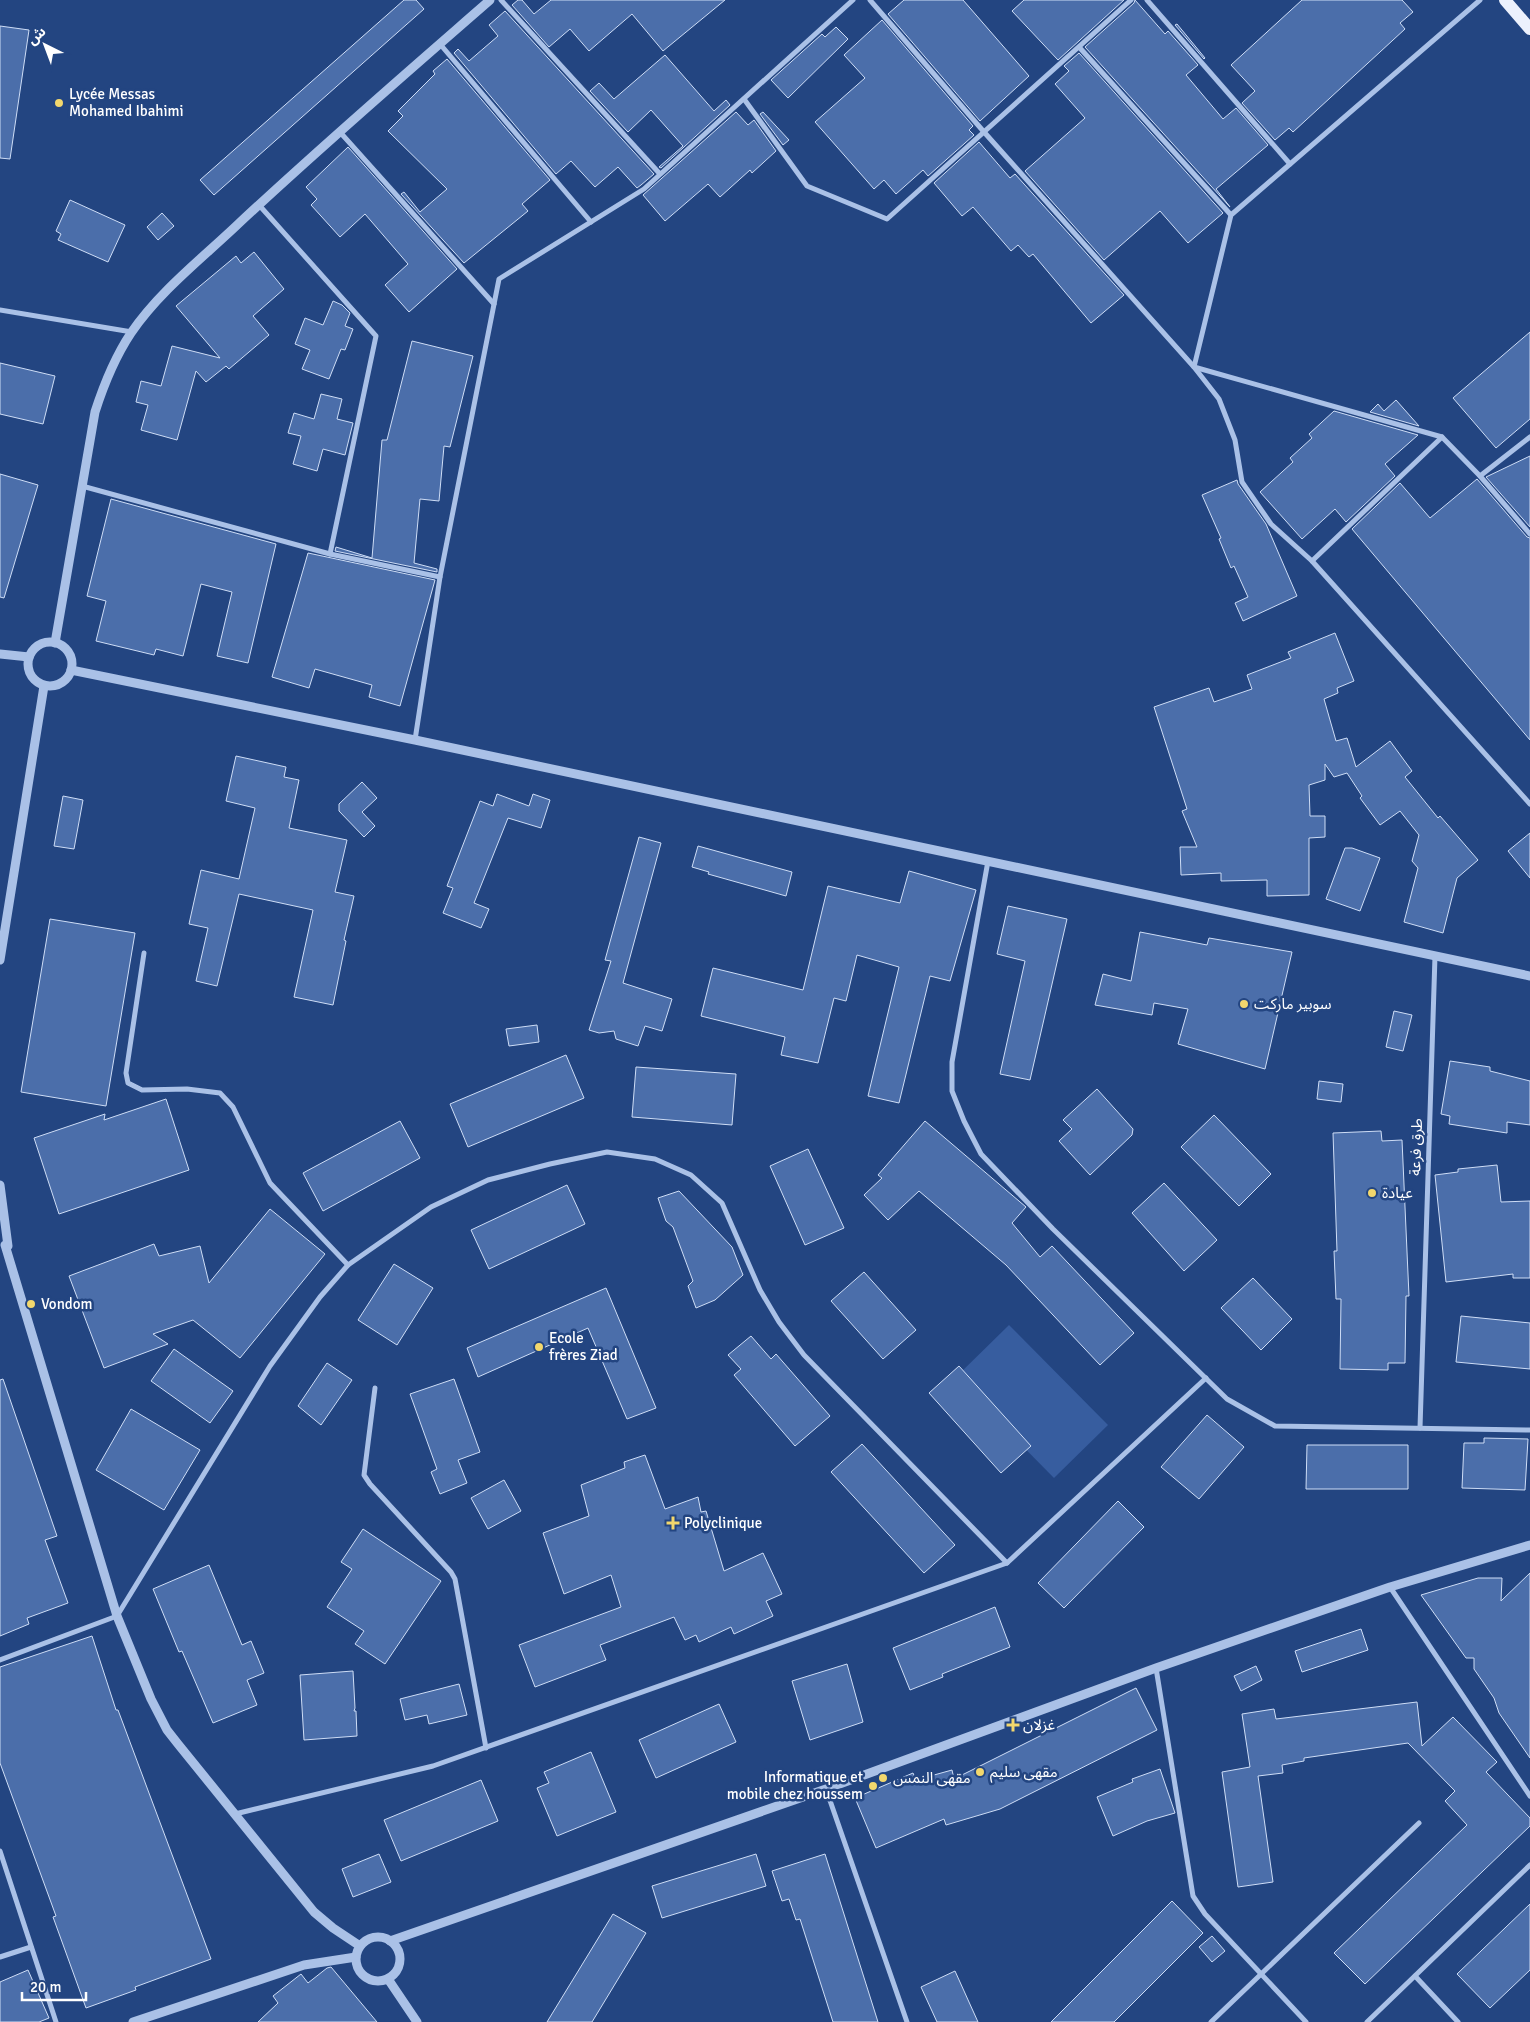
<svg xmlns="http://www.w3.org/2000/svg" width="1530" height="2022" font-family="Signika,'Noto Sans Arabic',sans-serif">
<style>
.green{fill:#375d9f}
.building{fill:#4b6eaa;stroke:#ceddf6}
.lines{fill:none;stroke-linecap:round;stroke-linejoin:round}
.minor{stroke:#aac1e7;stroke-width:5}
.tertiary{stroke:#aac1e7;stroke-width:9}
.primary{stroke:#ecf1fd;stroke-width:12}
.poi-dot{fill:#f2d76d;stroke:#234581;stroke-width:2}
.labels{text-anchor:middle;stroke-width:5;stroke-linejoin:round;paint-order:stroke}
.poi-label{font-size:15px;fill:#fff;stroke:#234581;text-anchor:start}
.street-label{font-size:15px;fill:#fff;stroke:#234581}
</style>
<rect width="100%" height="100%" fill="#234581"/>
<path class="green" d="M 1009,1325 L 1108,1425 L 1054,1478 L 955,1378 Z"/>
<g class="building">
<path d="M 404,0 L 416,0 L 424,9 L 214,195 L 200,180 Z"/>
<path d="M 518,0 L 522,0 L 534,14 L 551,0 L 725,0 L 663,51 L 632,14 L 589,51 L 570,29 L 549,47 L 512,5 Z"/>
<path d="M 904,0 L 963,0 L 1029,76 L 980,121 L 888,14 Z"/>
<path d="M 1024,0 L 1124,0 L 1058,60 L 1012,11 Z"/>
<path d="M 1135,0 L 1165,34 L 1168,31 L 1198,65 L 1186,75 L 1223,119 L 1236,108 L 1268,145 L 1216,189 L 1230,207 L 1085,47 L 1134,3 Z"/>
<path d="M 1302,0 L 1402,0 L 1413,12 L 1400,23 L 1405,29 L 1293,132 L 1289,128 L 1275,140 L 1242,103 L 1255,91 L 1231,65 Z"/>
<path d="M 505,11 L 654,174 L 641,185 L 637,188 L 618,167 L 595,187 L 571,161 L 556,174 L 454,53 L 458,49 L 469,61 L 498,36 L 489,25 Z"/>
<path d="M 882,20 L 973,126 L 969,130 L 974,135 L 928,176 L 923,170 L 896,194 L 884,180 L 874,189 L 815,122 L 865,78 L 844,55 Z"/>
<path d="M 1177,24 L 1205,58 L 1204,59 L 1175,25 Z"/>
<path d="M 0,26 L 29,30 L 10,159 L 0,158 Z"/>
<path d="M 836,27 L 848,39 L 788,98 L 771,80 L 822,34 L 825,37 Z"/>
<path d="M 1079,53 L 1223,213 L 1188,243 L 1160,211 L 1104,260 L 1025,171 L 1085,118 L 1055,84 L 1069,71 L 1064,66 Z"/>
<path d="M 665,55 L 714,111 L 726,100 L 730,105 L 661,168 L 659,167 L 683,146 L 651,110 L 628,132 L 590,91 L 599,83 L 614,99 Z"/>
<path d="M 447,59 L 550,180 L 522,204 L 528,211 L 464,263 L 401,194 L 404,192 L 420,212 L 447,189 L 388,131 L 403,116 L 398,111 L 435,74 L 433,71 Z"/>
<path d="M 736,112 L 748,125 L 754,120 L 776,151 L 752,173 L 750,170 L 720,197 L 708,184 L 665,221 L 643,195 Z"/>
<path d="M 763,112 L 789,140 L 783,145 L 760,114 Z"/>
<path d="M 979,142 L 1010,178 L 1015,174 L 1124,295 L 1091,323 L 1033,254 L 1029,257 L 1018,245 L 1011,251 L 973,207 L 962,216 L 934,183 Z"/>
<path d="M 348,147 L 457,269 L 409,312 L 385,285 L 408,264 L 365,214 L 340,237 L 311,205 L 317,199 L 306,187 Z"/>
<path d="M 70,200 L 125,225 L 108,262 L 58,240 L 61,234 L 56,231 Z"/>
<path d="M 162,213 L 174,226 L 158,240 L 147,227 Z"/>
<path d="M 254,252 L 284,289 L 253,316 L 269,335 L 229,369 L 226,366 L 206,382 L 196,371 L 177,440 L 141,430 L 148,405 L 136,402 L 141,381 L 161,386 L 172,346 L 220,358 L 176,306 L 236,256 L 241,263 Z"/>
<path d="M 333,301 L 342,305 L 350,313 L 345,326 L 353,329 L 345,350 L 341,349 L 329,379 L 302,369 L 310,350 L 295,344 L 305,318 L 323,325 Z"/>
<path d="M 1530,332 L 1530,419 L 1496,448 L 1453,398 Z"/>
<path d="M 412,341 L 473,356 L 450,447 L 444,446 L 439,501 L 420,499 L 414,563 L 437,569 L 437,572 L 335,551 L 336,547 L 372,558 L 382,440 L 387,440 Z"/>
<path d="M 0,363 L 55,376 L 43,424 L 0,414 Z"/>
<path d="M 321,394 L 342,399 L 337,419 L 353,423 L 345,455 L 323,449 L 317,471 L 293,464 L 301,436 L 288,433 L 294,413 L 314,419 Z"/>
<path d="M 1396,400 L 1419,426 L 1370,412 L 1378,404 L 1384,411 Z"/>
<path d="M 1334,411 L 1418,435 L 1385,464 L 1395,476 L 1346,522 L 1335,509 L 1302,539 L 1260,492 L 1293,462 L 1290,458 L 1312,438 L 1309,434 Z"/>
<path d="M 1530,456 L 1530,527 L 1486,477 Z"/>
<path d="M 0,474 L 38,485 L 4,598 L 0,597 Z"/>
<path d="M 1477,479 L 1527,537 L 1530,538 L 1530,740 L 1352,529 L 1400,483 L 1430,518 Z"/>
<path d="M 1237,480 L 1238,484 L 1266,524 L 1297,596 L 1243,621 L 1235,603 L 1248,597 L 1234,566 L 1231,568 L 1219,539 L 1221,538 L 1202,495 Z"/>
<path d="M 111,499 L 276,544 L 248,663 L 217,656 L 232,592 L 201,584 L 183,656 L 156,649 L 154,655 L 96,641 L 106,601 L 87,596 Z"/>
<path d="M 308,553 L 435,580 L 400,706 L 369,697 L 372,685 L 315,669 L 309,688 L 272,677 Z"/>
<path d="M 1335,633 L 1354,681 L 1337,688 L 1338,693 L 1324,699 L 1336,741 L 1347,738 L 1356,767 L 1390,741 L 1412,771 L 1405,777 L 1438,818 L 1440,816 L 1478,860 L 1457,878 L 1443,933 L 1404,922 L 1418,868 L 1412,861 L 1419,835 L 1400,811 L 1380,825 L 1360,798 L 1362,796 L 1347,773 L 1334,777 L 1325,764 L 1325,780 L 1309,785 L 1310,816 L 1325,816 L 1325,837 L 1309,838 L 1309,895 L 1267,896 L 1267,880 L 1221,881 L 1221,873 L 1181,875 L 1180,847 L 1197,847 L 1182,811 L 1187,809 L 1154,707 L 1209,688 L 1214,702 L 1252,689 L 1247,675 L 1291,658 L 1288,652 Z"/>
<path d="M 236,756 L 286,767 L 284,777 L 299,780 L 289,828 L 347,840 L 335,892 L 354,896 L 344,940 L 346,941 L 333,1005 L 294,997 L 313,910 L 239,894 L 217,986 L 196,981 L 208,928 L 189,924 L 201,870 L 239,879 L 255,808 L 226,801 Z"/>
<path d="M 362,782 L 377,798 L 362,812 L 375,826 L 364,837 L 339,811 L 339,804 Z"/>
<path d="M 497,794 L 529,806 L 533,794 L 550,800 L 541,828 L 508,818 L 474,903 L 489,909 L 481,928 L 443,913 L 453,888 L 447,886 L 480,801 L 493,806 Z"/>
<path d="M 63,796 L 83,800 L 74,849 L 54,846 Z"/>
<path d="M 1530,833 L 1530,878 L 1508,851 Z"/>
<path d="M 639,837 L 661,843 L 623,983 L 672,999 L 662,1031 L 645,1026 L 638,1046 L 616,1039 L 614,1031 L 599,1033 L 589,1030 L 611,961 L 605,960 Z"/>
<path d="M 698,846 L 792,872 L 786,896 L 708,874 L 709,872 L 692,867 Z"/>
<path d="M 1345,848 L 1352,848 L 1380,858 L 1360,911 L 1326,899 Z"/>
<path d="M 909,871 L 976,890 L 950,981 L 930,976 L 899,1103 L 868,1096 L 899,967 L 857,955 L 846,1001 L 834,998 L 818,1063 L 781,1055 L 785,1037 L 701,1016 L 713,968 L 803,990 L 828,886 L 900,903 Z"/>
<path d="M 1008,906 L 1067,919 L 1030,1080 L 1000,1074 L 1025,961 L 997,954 Z"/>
<path d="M 50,919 L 135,933 L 106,1106 L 21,1092 Z"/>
<path d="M 1140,932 L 1207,945 L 1209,938 L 1292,952 L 1265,1069 L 1178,1044 L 1188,1009 L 1154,1003 L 1152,1015 L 1095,1005 L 1103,974 L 1131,981 Z"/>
<path d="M 1394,1011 L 1412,1015 L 1403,1051 L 1386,1047 Z"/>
<path d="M 537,1025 L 539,1042 L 509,1046 L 506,1029 Z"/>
<path d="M 566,1055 L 584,1098 L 468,1147 L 450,1104 Z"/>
<path d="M 1450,1061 L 1490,1067 L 1490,1071 L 1530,1081 L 1530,1125 L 1507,1122 L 1507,1133 L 1449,1124 L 1450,1116 L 1441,1114 Z"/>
<path d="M 636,1067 L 736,1074 L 732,1125 L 632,1117 Z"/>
<path d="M 1319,1081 L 1343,1084 L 1341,1102 L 1317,1099 Z"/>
<path d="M 1097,1089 L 1133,1129 L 1132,1135 L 1090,1175 L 1059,1141 L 1072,1129 L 1063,1120 Z"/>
<path d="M 166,1099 L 189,1170 L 59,1214 L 34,1138 L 105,1114 L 104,1120 Z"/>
<path d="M 1214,1115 L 1271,1174 L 1239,1206 L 1181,1147 Z"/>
<path d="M 400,1121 L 420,1158 L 323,1211 L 303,1173 Z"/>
<path d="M 925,1121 L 1026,1207 L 1012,1223 L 1040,1257 L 1052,1246 L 1134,1333 L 1100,1365 L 1006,1265 L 919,1191 L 888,1220 L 864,1195 L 882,1178 L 878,1175 Z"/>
<path d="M 1381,1131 L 1382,1141 L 1402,1140 L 1409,1296 L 1406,1296 L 1405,1363 L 1388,1363 L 1388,1370 L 1340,1369 L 1341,1299 L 1336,1299 L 1334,1251 L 1337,1251 L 1333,1133 Z"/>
<path d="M 808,1149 L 844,1228 L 805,1245 L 770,1166 Z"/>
<path d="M 1497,1165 L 1501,1202 L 1530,1201 L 1530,1278 L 1513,1278 L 1513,1274 L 1446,1282 L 1435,1175 L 1458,1172 L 1458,1169 Z"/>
<path d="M 1164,1183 L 1217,1240 L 1184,1271 L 1132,1213 Z"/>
<path d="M 567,1185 L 585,1224 L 489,1269 L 471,1230 Z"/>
<path d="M 679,1191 L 732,1247 L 743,1275 L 715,1300 L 696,1308 L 688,1286 L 693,1281 L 673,1227 L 666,1221 L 658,1198 Z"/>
<path d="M 270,1209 L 325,1254 L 240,1358 L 193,1320 L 153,1334 L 168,1344 L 104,1368 L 69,1276 L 154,1244 L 159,1256 L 200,1246 L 209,1283 Z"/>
<path d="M 394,1264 L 433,1288 L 397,1345 L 358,1320 Z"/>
<path d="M 864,1272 L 916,1330 L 883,1359 L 831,1301 Z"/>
<path d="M 1253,1278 L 1292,1319 L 1261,1350 L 1221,1308 Z"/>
<path d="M 606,1288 L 656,1408 L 627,1419 L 588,1328 L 478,1377 L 467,1348 Z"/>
<path d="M 1461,1316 L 1530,1323 L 1530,1369 L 1456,1362 Z"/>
<path d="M 751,1336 L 771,1359 L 776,1354 L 830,1416 L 795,1446 L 734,1375 L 741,1369 L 728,1355 Z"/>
<path d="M 174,1349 L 233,1391 L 210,1423 L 151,1381 Z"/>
<path d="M 327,1363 L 352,1380 L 321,1425 L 298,1406 Z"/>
<path d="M 959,1366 L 1031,1446 L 1001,1473 L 929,1393 Z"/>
<path d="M 3,1379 L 57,1536 L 45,1540 L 68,1603 L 27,1618 L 29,1624 L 0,1636 L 0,1380 Z"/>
<path d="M 454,1379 L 480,1452 L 458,1460 L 467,1483 L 440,1494 L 431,1472 L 437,1469 L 410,1394 Z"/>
<path d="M 131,1409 L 200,1450 L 164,1510 L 96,1470 Z"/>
<path d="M 1207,1415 L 1244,1447 L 1199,1499 L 1161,1467 Z"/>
<path d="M 1484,1438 L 1528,1439 L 1525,1490 L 1462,1488 L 1464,1443 L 1484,1443 Z"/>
<path d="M 862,1444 L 955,1545 L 924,1573 L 831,1472 Z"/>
<path d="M 1307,1445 L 1408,1445 L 1408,1489 L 1306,1489 Z"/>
<path d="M 645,1455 L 665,1509 L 698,1497 L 701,1512 L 706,1511 L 724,1571 L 763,1553 L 782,1594 L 766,1601 L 773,1616 L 734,1634 L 731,1627 L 699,1642 L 696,1635 L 685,1640 L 674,1617 L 600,1645 L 606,1660 L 535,1687 L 519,1645 L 621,1607 L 611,1575 L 564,1594 L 543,1533 L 589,1516 L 581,1485 L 625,1468 L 624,1462 Z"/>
<path d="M 504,1480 L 521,1511 L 488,1529 L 471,1498 Z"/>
<path d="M 1118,1501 L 1144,1527 L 1064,1608 L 1038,1583 Z"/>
<path d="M 363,1529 L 441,1581 L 385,1664 L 355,1644 L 364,1631 L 327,1607 L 352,1569 L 341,1562 Z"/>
<path d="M 209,1565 L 242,1645 L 251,1641 L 264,1673 L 247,1680 L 257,1705 L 213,1723 L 182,1651 L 179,1652 L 153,1589 Z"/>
<path d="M 1530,1573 L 1530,1758 L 1499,1713 L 1494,1698 L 1474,1669 L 1474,1658 L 1466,1658 L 1421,1595 L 1478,1578 L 1502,1578 L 1501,1601 Z"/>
<path d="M 995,1607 L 1010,1647 L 942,1674 L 943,1677 L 910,1690 L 893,1648 Z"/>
<path d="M 1361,1629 L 1368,1650 L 1302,1672 L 1295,1651 Z"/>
<path d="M 92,1636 L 116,1710 L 118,1710 L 211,1959 L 135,1987 L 136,1990 L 86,2008 L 53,1917 L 56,1916 L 0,1763 L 0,1667 Z"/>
<path d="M 847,1664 L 863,1722 L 810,1740 L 792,1681 Z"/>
<path d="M 1256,1666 L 1262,1680 L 1241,1691 L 1234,1676 Z"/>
<path d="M 353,1671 L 355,1708 L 354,1711 L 356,1711 L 357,1736 L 304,1740 L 300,1675 Z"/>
<path d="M 459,1684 L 467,1715 L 429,1724 L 427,1715 L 405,1720 L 400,1699 Z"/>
<path d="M 1136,1688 L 1157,1730 L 1000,1809 L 946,1825 L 944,1819 L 876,1848 L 855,1798 L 913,1773 L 916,1780 L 952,1770 L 954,1779 Z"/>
<path d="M 1417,1702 L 1422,1746 L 1453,1717 L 1497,1762 L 1486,1772 L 1530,1818 L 1530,1826 L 1365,1984 L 1334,1953 L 1467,1825 L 1445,1801 L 1455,1791 L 1408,1743 L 1304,1758 L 1304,1761 L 1282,1765 L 1283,1773 L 1258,1776 L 1273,1882 L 1238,1887 L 1222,1772 L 1250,1767 L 1242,1714 L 1274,1709 L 1276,1719 Z"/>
<path d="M 719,1704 L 736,1742 L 656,1778 L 639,1740 Z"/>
<path d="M 591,1752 L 616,1812 L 557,1836 L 537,1788 L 549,1783 L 544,1772 Z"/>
<path d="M 1160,1769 L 1175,1813 L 1147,1821 L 1113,1836 L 1097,1797 L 1133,1782 L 1132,1779 Z"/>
<path d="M 481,1780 L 498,1821 L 401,1861 L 384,1820 Z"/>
<path d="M 379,1854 L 391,1882 L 353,1897 L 342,1869 Z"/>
<path d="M 756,1854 L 766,1886 L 662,1918 L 652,1886 Z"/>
<path d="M 825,1854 L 878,2022 L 833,2022 L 800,1919 L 796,1920 L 789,1899 L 782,1901 L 772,1871 Z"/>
<path d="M 1172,1901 L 1203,1933 L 1114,2022 L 1051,2022 Z"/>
<path d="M 1530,1904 L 1530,1970 L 1490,2008 L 1457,1974 Z"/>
<path d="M 613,1914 L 646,1933 L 592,2022 L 547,2022 Z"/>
<path d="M 1212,1936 L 1225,1951 L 1212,1962 L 1199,1947 Z"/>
<path d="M 331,1967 L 377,2022 L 258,2022 L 278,2003 L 273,1996 L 301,1974 L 308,1983 L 327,1968 Z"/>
<path d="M 28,1970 L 49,2018 L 39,2022 L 0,2022 L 0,1982 Z"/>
<path d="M 955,1971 L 978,2022 L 937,2022 L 921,1987 Z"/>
</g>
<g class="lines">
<g class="minor">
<path d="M 501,0 L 660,174"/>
<path d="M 870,0 L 984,132 L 1194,367 L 1219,399 L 1235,440 L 1242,482 L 1271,524 L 1312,561 L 1530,804"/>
<path d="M 1147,0 L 1290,164"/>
<path d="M 1480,0 L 1231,215 L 1194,367 L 1442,437 L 1480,476 L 1530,534"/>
<path d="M 440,44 L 591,222"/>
<path d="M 1079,47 L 1231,215"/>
<path d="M 744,99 L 807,186 L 887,219 L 1131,0"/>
<path d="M 339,131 L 494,304"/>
<path d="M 259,205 L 376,336 L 330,554"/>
<path d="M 0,310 L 132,332"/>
<path d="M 1480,476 L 1530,437"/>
<path d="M 82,486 L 330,554 L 440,577"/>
<path d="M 1312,561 L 1442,437"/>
<path d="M 415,740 L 440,577 L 499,279 L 644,189 L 853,0"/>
<path d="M 988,861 L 952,1062 L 952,1091 L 964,1121 L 981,1154 L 1053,1229 L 1227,1399 L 1275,1426 L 1530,1430"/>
<path d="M 144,953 L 126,1073 L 128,1083 L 142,1090 L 187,1089 L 220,1093 L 233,1107 L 270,1183 L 348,1265"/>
<path d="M 375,1388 L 364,1475 L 370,1484 L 451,1572 L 455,1579 L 486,1748"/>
<path d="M 1420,1428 L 1435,956"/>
<path d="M 1390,1587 L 1530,1796"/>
<path d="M 0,1660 L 117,1616 L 270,1366 L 320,1297 L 348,1265 L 431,1207 L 488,1180 L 550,1164 L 607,1152 L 655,1159 L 691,1175 L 722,1203 L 760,1290 L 779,1322 L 804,1355 L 1007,1563"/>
<path d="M 1156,1668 L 1193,1896 L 1205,1914 L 1306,2022"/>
<path d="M 826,1789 L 907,2022"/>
<path d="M 235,1814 L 433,1766 L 1007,1563 L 1206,1378"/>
<path d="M 0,1851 L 56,2022"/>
<path d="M 0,1957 L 31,1947"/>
<path d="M 1415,1976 L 1458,2022"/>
<path d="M 1211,2022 L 1419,1823"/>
<path d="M 1367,2022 L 1530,1865"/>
</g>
<g class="tertiary">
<circle cx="50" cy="664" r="22"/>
<path d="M 55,643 L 95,412 C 104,384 115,357 131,333 C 159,292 200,260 235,227 C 318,149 404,75 490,0"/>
<path d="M 0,654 L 29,657"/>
<path d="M 71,670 L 415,740 L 1530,976"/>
<path d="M 0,960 L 44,686"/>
<path d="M 0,1185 L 8,1246 L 5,1245 L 117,1616 L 151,1699 L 167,1730 L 178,1744 L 314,1912 L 333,1928 L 360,1946"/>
<circle cx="378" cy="1959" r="22"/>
<path d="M 390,1941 L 826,1789 L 1156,1668 L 1390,1587 L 1530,1545"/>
<path d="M 388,1979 L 417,2022"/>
<path d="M 133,2022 L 304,1965 L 356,1957"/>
</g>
<path class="primary" d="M 1505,0 L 1530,29"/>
</g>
<g class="poi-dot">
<circle cx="59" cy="103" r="5"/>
<circle cx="1244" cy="1004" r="5"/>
<circle cx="1372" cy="1193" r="5"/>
<circle cx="31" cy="1304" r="5"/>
<circle cx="539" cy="1347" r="5"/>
<path d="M670.5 1515.5h5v5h5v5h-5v5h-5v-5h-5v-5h5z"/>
<path d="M1010.5 1717.5h5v5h5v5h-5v5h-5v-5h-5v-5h5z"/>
<circle cx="980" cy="1772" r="5"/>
<circle cx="883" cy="1778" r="5"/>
<circle cx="873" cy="1786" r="5"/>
</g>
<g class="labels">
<g class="poi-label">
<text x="69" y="99">Lycée Messas<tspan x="69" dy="17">Mohamed Ibahimi</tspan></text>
<text x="1254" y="1009">سوبير ماركت</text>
<text x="1382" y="1198">عيادة</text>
<text x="41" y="1309">Vondom</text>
<text x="549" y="1343">Ecole<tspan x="549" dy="17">frères Ziad</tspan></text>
<text x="684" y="1528">Polyclinique</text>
<text x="1023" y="1730">غزلان</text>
<text x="990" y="1777">مقهى سليم</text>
<text x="863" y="1782" text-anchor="end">Informatique et<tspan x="863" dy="17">mobile chez houssem</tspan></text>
<text x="893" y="1783">مقهى النمس</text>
</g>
<g class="street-label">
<text transform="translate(1416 1147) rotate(-88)" y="5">طرق فرعة</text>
</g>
</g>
<g transform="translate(45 45) rotate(318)" stroke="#234581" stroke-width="4" paint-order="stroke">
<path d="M0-4L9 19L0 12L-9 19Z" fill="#ffffff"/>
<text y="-8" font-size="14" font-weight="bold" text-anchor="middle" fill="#ffffff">ش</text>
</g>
<path d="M22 1992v8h64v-8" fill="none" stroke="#ffffff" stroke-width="2.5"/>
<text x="30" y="1992" font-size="15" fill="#ffffff" stroke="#234581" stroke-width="4" paint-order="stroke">20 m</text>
</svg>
